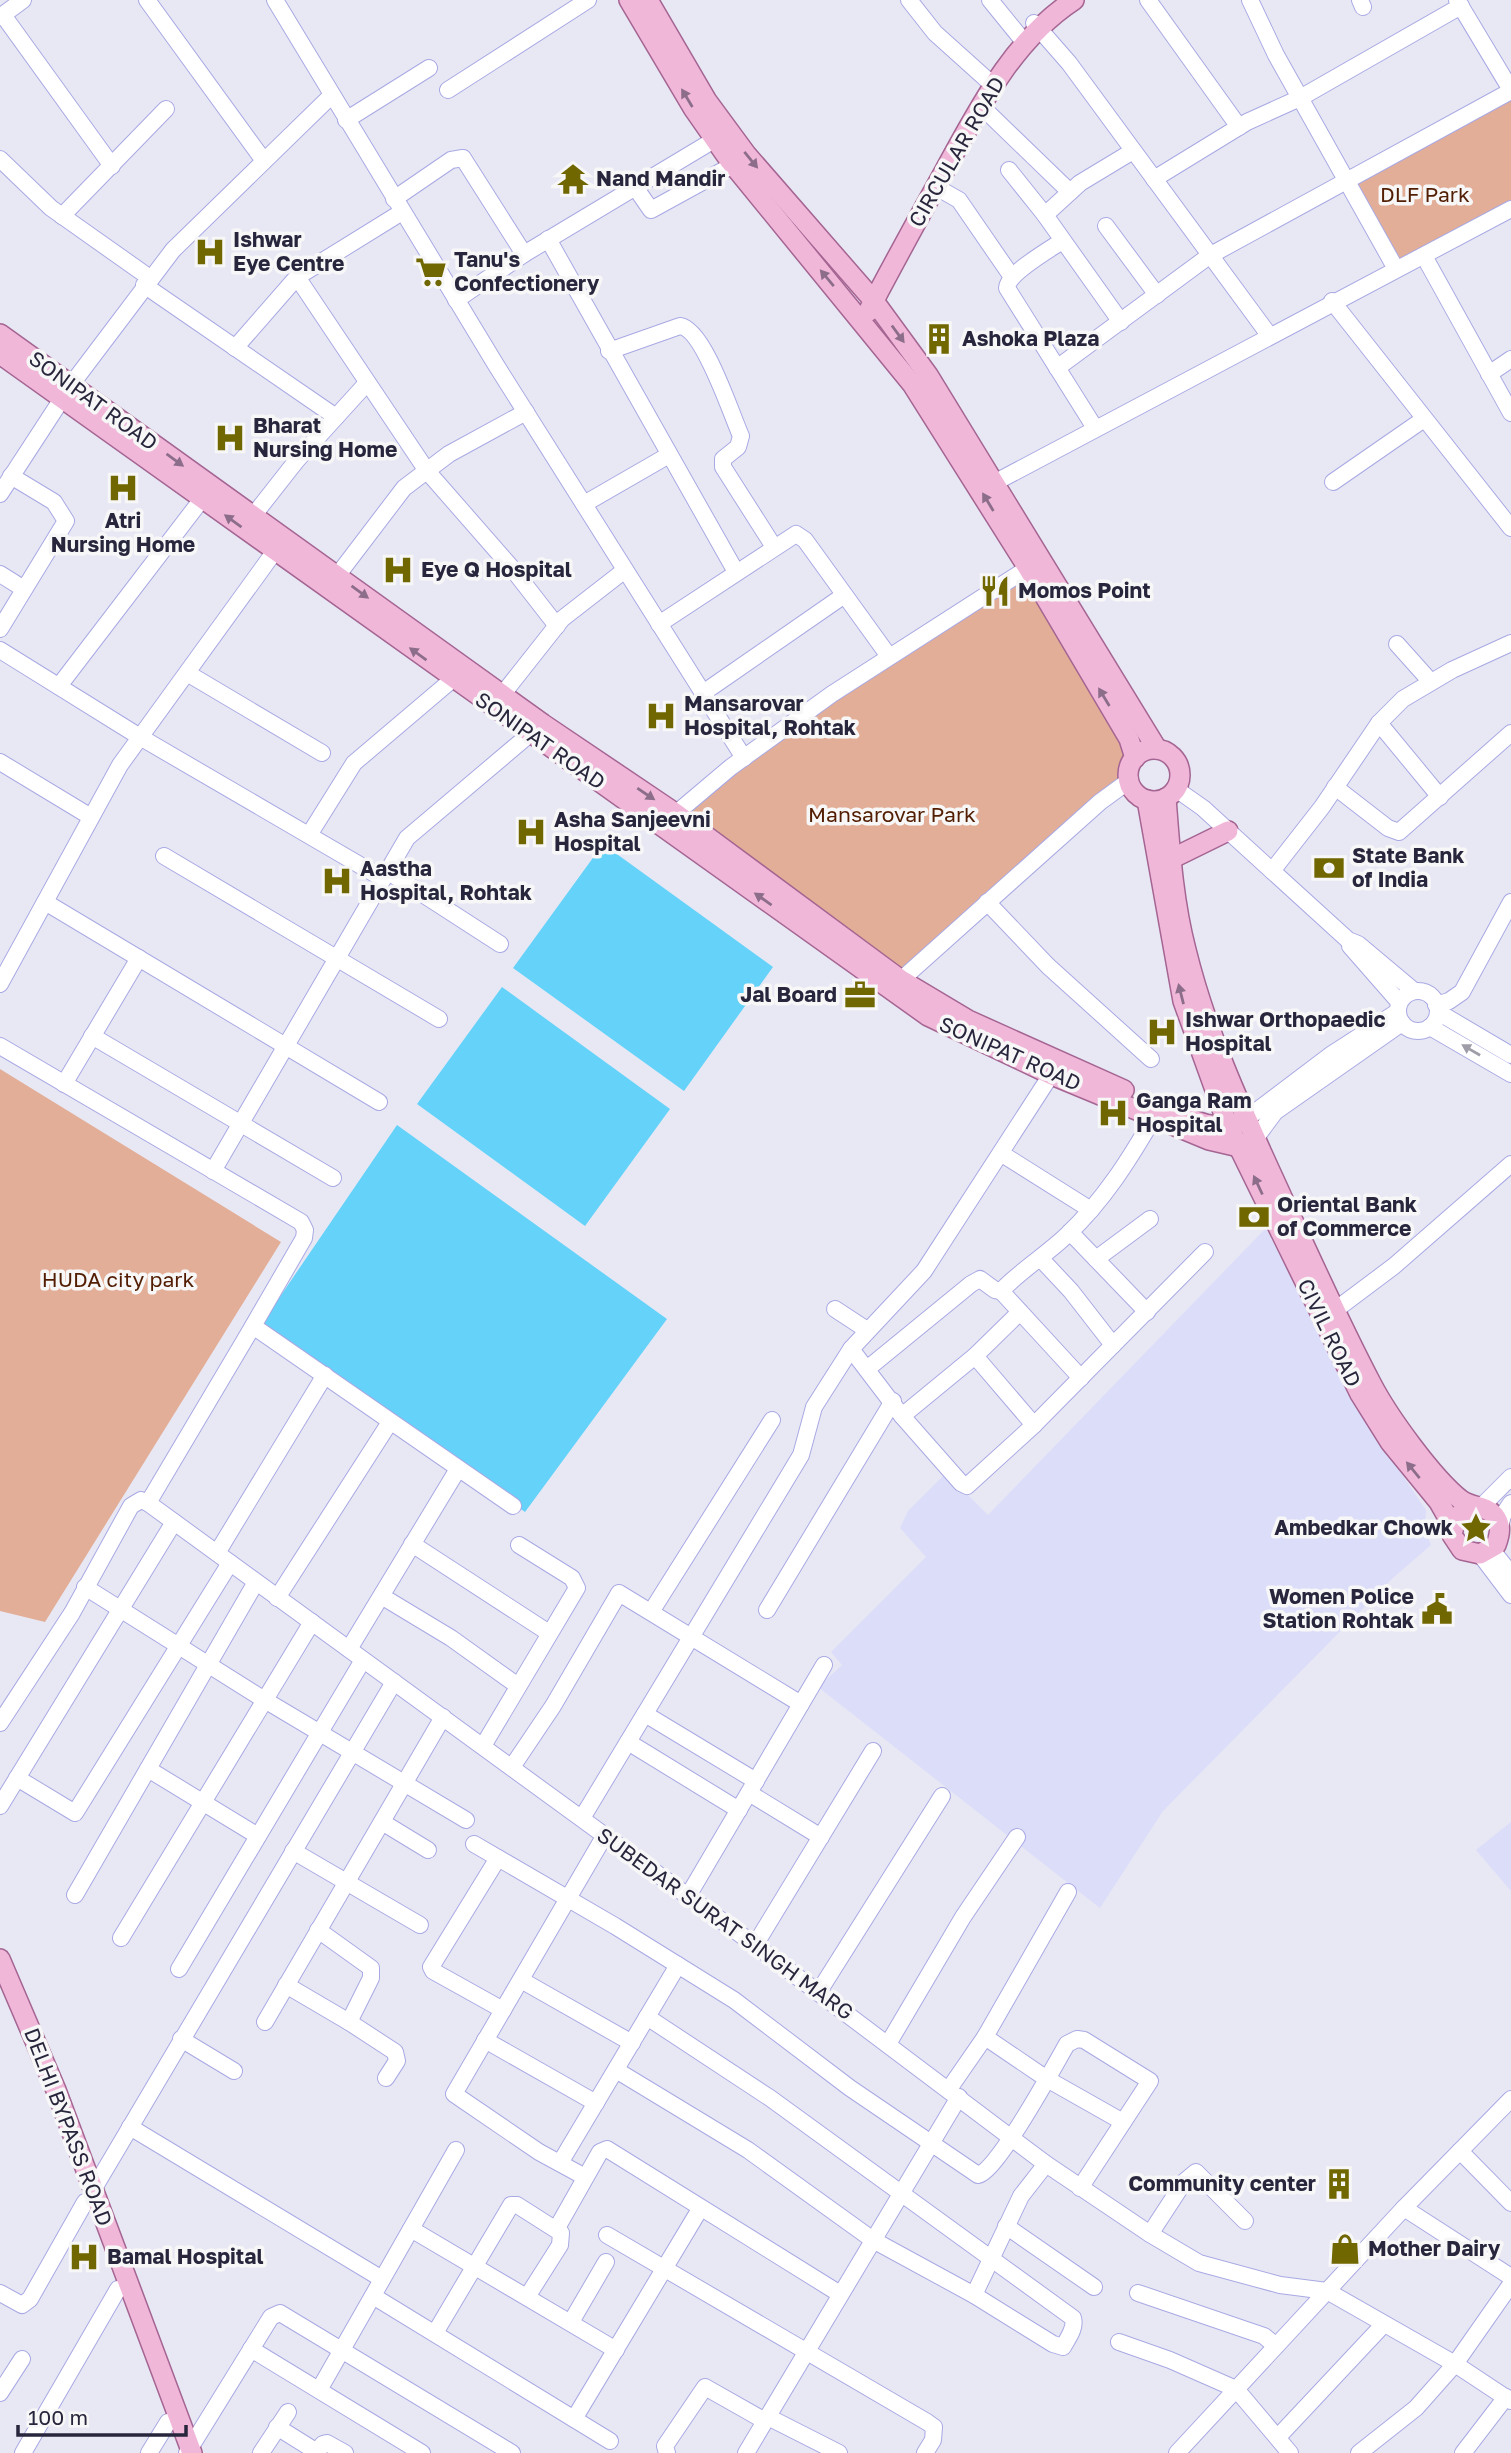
<svg xmlns="http://www.w3.org/2000/svg" width="1511" height="2453" font-family="'Golos Text',sans-serif">
<style>
.built{fill:#dcddf9}
.green{fill:#e3ae97}
.water{fill:#64d2f9}
.lines{fill:none;stroke-linecap:round;stroke-linejoin:round}
.minor-casing{stroke:#a9a9e4;stroke-width:18}
.major-casing{stroke:#a46592;stroke-width:22}
.minor{stroke:#fff;stroke-width:16}
.major{stroke:#f1b7d9;stroke-width:19}
.oneway{fill:#8c6e8b}
.oneway2{fill:#9e9da8}
.labels{text-anchor:middle;stroke-width:7;stroke-linejoin:round;paint-order:stroke}
.street-label{font-size:21px;fill:#27263d;stroke:#f7f7f7}
.poi-label{font-size:21px;font-weight:bold;fill:#27263d;stroke:#f7f7f7;text-anchor:start}
.park-label{font-size:21px;fill:#521d02;stroke:#f7f7f7}
</style>
<rect width="100%" height="100%" fill="#e8e8f5"/>
<g class="built">
<path d="M 1266,1228 L 1355,1405 L 1426,1510 L 1425,1530 L 1431,1545 L 1393,1578 L 1163,1811 L 1100,1908 L 818,1687 L 842,1665 L 831,1652 L 926,1557 L 900,1528 L 908,1511 L 946,1473 L 988,1515 Z"/>
<path d="M 1511,1822 L 1511,1891 L 1476,1850 Z"/>
</g>
<g class="green">
<path d="M 1511,96 L 1511,206 L 1397,267 L 1347,179 Z"/>
<path d="M 1029,570 L 1135,758 L 1128,776 L 901,982 L 672,817 L 744,758 Z"/>
<path d="M 0,1069 L 281,1242 L 45,1622 L 0,1611 Z"/>
</g>
<g class="water">
<path d="M 603,844 L 773,967 L 684,1091 L 513,968 Z"/>
<path d="M 502,987 L 670,1109 L 585,1226 L 417,1104 Z"/>
<path d="M 397,1125 L 667,1319 L 525,1512 L 262,1323 Z"/>
</g>
<g class="lines">
<defs>
<g id="minor">
<path d="M 147,0 L 264,161"/>
<path d="M 275,0 L 496,365 L 744,758"/>
<path d="M 909,0 L 935,33 L 994,86"/>
<path d="M 990,0 L 1025,43"/>
<path d="M 1148,0 L 1239,127"/>
<path d="M 1250,0 L 1276,55 L 1396,269"/>
<path d="M 1360,0 L 1363,7"/>
<path d="M 1457,0 L 1511,90"/>
<path d="M 3,15 L 112,166"/>
<path d="M 0,17 L 23,0"/>
<path d="M 1034,23 L 1069,63 L 1269,335"/>
<path d="M 448,90 L 588,0"/>
<path d="M 981,106 L 1070,192"/>
<path d="M 346,120 L 429,68"/>
<path d="M 0,159 L 51,208 L 150,278"/>
<path d="M 1009,170 L 1045,215 L 1121,322"/>
<path d="M 1154,179 L 1247,122 L 1300,98 L 1461,6"/>
<path d="M 635,187 L 651,210 L 733,165"/>
<path d="M 936,187 L 959,200 L 1012,277"/>
<path d="M 394,199 L 451,160 L 463,158 L 524,254 L 724,134"/>
<path d="M 1045,215 L 1080,183 L 1133,151"/>
<path d="M 62,216 L 166,109"/>
<path d="M 1106,226 L 1157,295"/>
<path d="M 548,239 L 736,572"/>
<path d="M 1062,241 C 1049,250 1008,273 1007,288 L 1095,428"/>
<path d="M 1424,256 L 1511,413"/>
<path d="M 297,277 L 427,471 L 511,567 L 557,626"/>
<path d="M 144,285 L 336,417"/>
<path d="M 456,300 L 524,254"/>
<path d="M 1332,301 L 1511,528"/>
<path d="M 235,348 L 297,277 L 402,212"/>
<path d="M 609,351 L 680,326 C 704,329 731,414 741,436 L 738,447 L 723,459 L 723,467 L 774,547"/>
<path d="M 1057,368 L 1209,256 L 1511,91"/>
<path d="M 1489,374 L 1511,359"/>
<path d="M 1333,482 L 1424,419"/>
<path d="M 994,483 L 1511,209"/>
<path d="M 0,494 L 71,385 L 173,250 L 332,95"/>
<path d="M 584,504 L 669,455"/>
<path d="M 253,516 L 297,460 L 366,384"/>
<path d="M 0,574 L 24,589"/>
<path d="M 337,576 L 404,488 L 449,454 L 526,412"/>
<path d="M 659,624 L 796,534 L 805,540 L 888,655"/>
<path d="M 0,629 L 66,521 L 54,502 L 11,476"/>
<path d="M 1397,644 L 1431,682"/>
<path d="M 0,650 L 140,737 L 382,878"/>
<path d="M 187,673 L 322,753"/>
<path d="M 59,686 L 202,499"/>
<path d="M 703,693 L 843,596"/>
<path d="M 502,695 L 562,619 L 625,570"/>
<path d="M 1379,723 L 1440,797"/>
<path d="M 0,762 L 91,817"/>
<path d="M 1335,787 L 1388,828 L 1399,832 L 1511,733"/>
<path d="M 1176,789 L 1203,808 L 1348,940 L 1358,944 L 1414,991"/>
<path d="M 667,821 L 731,767 L 832,694 L 1028,568"/>
<path d="M 309,835 L 354,763 L 453,679"/>
<path d="M 164,856 L 439,1019"/>
<path d="M 387,871 L 500,944"/>
<path d="M 1272,871 L 1322,807 L 1379,723 L 1403,699 L 1452,670 L 1511,643"/>
<path d="M 45,902 L 379,1102"/>
<path d="M 987,902 L 1048,966 L 1151,1059"/>
<path d="M 1350,946 L 1399,1002"/>
<path d="M 901,980 L 1100,802 L 1130,780"/>
<path d="M 0,984 L 120,765 L 275,551"/>
<circle cx="1418" cy="1011" r="20"/>
<path d="M 1436,1005 L 1449,1001 L 1462,992 L 1511,902"/>
<path d="M 1438,1012 L 1511,1055"/>
<path d="M 1430,1027 L 1511,1074"/>
<path d="M 92,1036 L 333,1178"/>
<path d="M 0,1046 L 301,1222 L 305,1230 L 304,1238 L 253,1326 L 513,1506"/>
<path d="M 64,1084 L 139,958"/>
<path d="M 1246,1119 L 1332,1054 L 1397,1012"/>
<path d="M 1255,1139 L 1275,1112 L 1402,1023"/>
<path d="M 1002,1154 L 1091,1210"/>
<path d="M 213,1171 L 407,838 L 530,734"/>
<path d="M 1070,1232 L 1147,1312"/>
<path d="M 1041,1259 L 1071,1291 L 1113,1345"/>
<path d="M 1096,1259 L 1150,1219"/>
<path d="M 835,1309 L 867,1330"/>
<path d="M 1334,1311 L 1394,1266 L 1511,1164"/>
<path d="M 851,1349 L 902,1416 L 961,1483 L 967,1486 L 1034,1425 L 1205,1252"/>
<path d="M 975,1356 L 1034,1425"/>
<path d="M 867,1369 L 971,1284 L 980,1279 L 995,1290 L 1001,1291"/>
<path d="M 1081,1378 L 1001,1291 C 1021,1270 1046,1255 1067,1235 C 1104,1200 1129,1160 1154,1117"/>
<path d="M 902,1416 L 975,1356 L 1020,1312"/>
<path d="M 148,1503 L 755,1945 L 1046,2164 L 1150,2234 L 1199,2263 L 1280,2285 L 1327,2291 L 1455,2364 L 1511,2401"/>
<path d="M 1481,1507 L 1511,1477"/>
<path d="M 1500,1527 L 1503,1515 L 1511,1503"/>
<path d="M 412,1544 L 549,1633"/>
<path d="M 1491,1549 L 1511,1574"/>
<path d="M 217,1553 L 325,1375"/>
<path d="M 1480,1554 L 1511,1595"/>
<path d="M 85,1587 L 263,1699 L 466,1820"/>
<path d="M 383,1597 L 451,1638 L 518,1686"/>
<path d="M 277,1598 L 390,1422"/>
<path d="M 767,1610 L 893,1401"/>
<path d="M 651,1612 L 772,1420"/>
<path d="M 349,1649 L 458,1469"/>
<path d="M 645,1714 L 756,1781"/>
<path d="M 0,1723 L 72,1613 L 131,1506 L 141,1500 L 148,1503 L 253,1326"/>
<path d="M 628,1742 L 739,1810"/>
<path d="M 483,1746 L 577,1588 L 572,1578 L 519,1545"/>
<path d="M 512,1767 L 553,1706 L 619,1593 L 801,1704"/>
<path d="M 148,1769 L 258,1836"/>
<path d="M 17,1778 L 75,1813 L 230,1563"/>
<path d="M 749,1793 L 821,1837"/>
<path d="M 0,1806 L 174,1522"/>
<path d="M 582,1818 L 801,1455 L 814,1407 L 851,1349 L 924,1271 L 1058,1064"/>
<path d="M 382,1822 L 428,1850"/>
<path d="M 474,1844 L 615,1926 L 734,2000 L 850,2088 L 978,2175 C 996,2173 1055,2065 1067,2044 L 1077,2039 L 1084,2040 L 1150,2081 L 1080,2188"/>
<path d="M 293,1851 L 420,1925"/>
<path d="M 498,1858 L 431,1967 L 433,1971 L 503,2010"/>
<path d="M 75,1895 L 256,1582"/>
<path d="M 688,1896 L 824,1665"/>
<path d="M 121,1938 L 312,1622"/>
<path d="M 755,1945 L 873,1751"/>
<path d="M 179,1969 L 363,1660"/>
<path d="M 521,1980 L 632,2043"/>
<path d="M 286,1985 L 349,2022 L 371,1978 L 371,1968 L 318,1930"/>
<path d="M 818,1993 L 942,1796"/>
<path d="M 265,2022 L 443,1717"/>
<path d="M 349,2022 L 395,2052 L 397,2061 L 386,2078"/>
<path d="M 985,2037 L 1047,2079 L 1123,2122"/>
<path d="M 181,2039 L 234,2071"/>
<path d="M 485,2040 L 596,2103"/>
<path d="M 888,2044 L 963,1917 L 1017,1837"/>
<path d="M 616,2070 L 748,2150 L 873,2240 L 974,2295 L 1053,2344 L 1063,2347 C 1068,2338 1076,2328 1073,2318 L 770,2098 L 647,2017"/>
<path d="M 949,2089 L 985,2037 L 1068,1892"/>
<path d="M 130,2127 L 382,2279"/>
<path d="M 1460,2151 L 1511,2203"/>
<path d="M 560,2163 L 678,1965"/>
<path d="M 585,2177 L 539,2152 L 454,2094 L 605,1835"/>
<path d="M 93,2190 L 394,1682"/>
<path d="M 1404,2208 L 1511,2277"/>
<path d="M 1006,2226 L 1094,2287"/>
<path d="M 557,2228 L 600,2152 L 607,2149 L 840,2294"/>
<path d="M 411,2229 L 616,2350"/>
<path d="M 1150,2234 L 1184,2182 L 1196,2172 L 1245,2221"/>
<path d="M 607,2235 L 927,2422 L 934,2427 L 933,2440 L 925,2453"/>
<path d="M 0,2293 L 22,2305 L 30,2299 L 85,2202"/>
<path d="M 1138,2293 L 1264,2336 L 1276,2346"/>
<path d="M 974,2295 L 1021,2196 L 1046,2164"/>
<path d="M 373,2296 L 610,2441"/>
<path d="M 571,2322 L 606,2262"/>
<path d="M 435,2333 L 511,2205 L 517,2205 L 561,2233 L 560,2245 L 527,2297"/>
<path d="M 1119,2342 L 1170,2360 L 1236,2389 L 1290,2453"/>
<path d="M 251,2349 L 422,2453"/>
<path d="M 319,2390 L 456,2150"/>
<path d="M 0,2393 L 22,2359"/>
<path d="M 768,2417 L 839,2453"/>
<path d="M 574,2419 L 700,2209"/>
<path d="M 277,2427 L 317,2452"/>
<path d="M 1278,2437 L 1384,2324"/>
<path d="M 23,2453 L 118,2289"/>
<path d="M 149,2453 L 168,2422"/>
<path d="M 187,2453 L 271,2317 L 280,2313 L 512,2453"/>
<path d="M 261,2453 L 288,2412"/>
<path d="M 316,2453 L 323,2444 L 327,2443 L 345,2453"/>
<path d="M 667,2453 L 665,2446 L 705,2387 L 765,2421"/>
<path d="M 746,2453 L 959,2097"/>
<path d="M 1177,2453 L 1404,2208 L 1511,2099"/>
<path d="M 1359,2453 L 1416,2408 L 1455,2364 L 1511,2284"/>
<path d="M 1463,2453 L 1506,2397"/>
</g>
<g id="major">
<path d="M 629,0 L 693,108 L 730,161 L 912,384 L 1028,568 L 1129,739 L 1135,758"/>
<path d="M 648,0 L 707,101 L 746,154 L 874,301 L 928,375 L 1157,749"/>
<path d="M 868,312 C 893,264 919,217 945,170 C 979,108 1013,40 1074,0"/>
<path d="M 0,334 L 543,724 L 675,813 L 901,980 L 968,1020 L 1124,1090"/>
<path d="M 0,354 L 928,1016 L 1052,1075 L 1209,1140 L 1239,1147 L 1255,1139"/>
<circle cx="1154" cy="775" r="26"/>
<path d="M 1166,798 C 1170,849 1173,900 1186,950 C 1207,1036 1245,1116 1282,1197 C 1311,1259 1339,1322 1371,1383 C 1388,1416 1433,1478 1461,1500 C 1472,1508 1485,1505 1494,1515 C 1502,1525 1500,1534 1496,1545 L 1480,1554 L 1462,1550 L 1452,1535 L 1456,1517 L 1472,1507"/>
<path d="M 1147,800 L 1183,1001 L 1227,1123 L 1360,1394 L 1390,1442 L 1439,1502 L 1452,1525"/>
<path d="M 1171,859 L 1228,831"/>
<path d="M 1161,1107 C 1191,1119 1216,1135 1246,1119"/>
<path d="M 0,1959 L 56,2090 L 192,2453"/>
</g>
</defs>
<use href="#minor" class="minor-casing"/>
<use href="#major" class="major-casing"/>
<use href="#minor" class="minor"/>
<use href="#major" class="major"/>
</g>
<defs><path id="oneway-solid" d="M-6-.8H1V-3.2L6.5 0L1 3.2V.8H-6Z" transform="scale(1.75)"/></defs>
<g class="oneway">
<use href="#oneway-solid" transform="translate(687 98) rotate(-121)"/>
<use href="#oneway-solid" transform="translate(751 160) rotate(51)"/>
<use href="#oneway-solid" transform="translate(827 278) rotate(-130)"/>
<use href="#oneway-solid" transform="translate(898 334) rotate(54)"/>
<use href="#oneway-solid" transform="translate(175 460) rotate(36)"/>
<use href="#oneway-solid" transform="translate(988 502) rotate(-121)"/>
<use href="#oneway-solid" transform="translate(233 521) rotate(-144)"/>
<use href="#oneway-solid" transform="translate(360 592) rotate(36)"/>
<use href="#oneway-solid" transform="translate(418 654) rotate(-144)"/>
<use href="#oneway-solid" transform="translate(1104 697) rotate(-121)"/>
<use href="#oneway-solid" transform="translate(646 794) rotate(34)"/>
<use href="#oneway-solid" transform="translate(763 899) rotate(-145)"/>
<use href="#oneway-solid" transform="translate(1181 994) rotate(-104)"/>
<use href="#oneway-solid" transform="translate(1258 1185) rotate(-115)"/>
<use href="#oneway-solid" transform="translate(1413 1470) rotate(-129)"/>
</g>
<use class="oneway2" href="#oneway-solid" transform="translate(1471 1050) rotate(-150)"/>
<defs>
<symbol id="temple-bare" viewBox="-9 -9 18 18"><path d="M0-6L5-2H3V0L6.5 2.5H4V6H1.5V3h-3V6H-4V2.5H-6.5L-3 0V-2H-5Z" fill="#706700" stroke="#f7f7f7" stroke-width="2.5" paint-order="stroke"/></symbol>
<symbol id="hospital-bare" viewBox="-9 -9 18 18"><path d="M-5-5h3v3.5h4V-5h3V5h-3V1.5h-4V5h-3Z" fill="#706700" stroke="#f7f7f7" stroke-width="2.5" paint-order="stroke"/></symbol>
<symbol id="supermarket-bare" viewBox="-9 -9 18 18"><path d="M-6-5.5h2.5l.6 2H6L4.5 2H-2.5L-4.4-4H-6ZM-1.5 3.2a1.3 1.3 0 1 0 .1 0ZM3 3.2a1.3 1.3 0 1 0 .1 0Z" fill="#706700" stroke="#f7f7f7" stroke-width="2.5" paint-order="stroke"/></symbol>
<symbol id="building-bare" viewBox="-9 -9 18 18"><path d="M-4-6H4V6H1V3H-1V6H-4ZM-2.5-4.3h1.7v1.8h-1.7ZM.8-4.3h1.7v1.8H.8ZM-2.5-1h1.7V.8h-1.7ZM.8-1h1.7V.8H.8Z" fill="#706700" stroke="#f7f7f7" stroke-width="2.5" paint-order="stroke"/></symbol>
<symbol id="restaurant-bare" viewBox="-9 -9 18 18"><path d="M-5-6h1v4h1v-4h1v4h1v-4h1v5L-1.5 .5V6h-2V.5L-5-1ZM5-6V6H3V1.5H1.5Q1.5-4 5-6Z" fill="#706700" stroke="#f7f7f7" stroke-width="2.5" paint-order="stroke"/></symbol>
<symbol id="bank-bare" viewBox="-9 -9 18 18"><path d="M-6-4H6V4H-6ZM0-2.3a2.3 2.3 0 1 0 0 4.6a2.3 2.3 0 1 0 0-4.6Z" fill="#706700" stroke="#f7f7f7" stroke-width="2.5" paint-order="stroke"/></symbol>
<symbol id="office-bare" viewBox="-9 -9 18 18"><path d="M-6-3h4V-5.5h4V-3h4V5H-6ZM-1-4.5V-3h2v-1.5ZM-6 0V1H6V0Z" fill="#706700" stroke="#f7f7f7" stroke-width="2.5" paint-order="stroke"/></symbol>
<symbol id="sight-bare" viewBox="-9 -9 18 18"><path d="M0-6L1.8-2.2L6-1.7L2.9 1.2L3.7 5.4L0 3.3L-3.7 5.4L-2.9 1.2L-6-1.7L-1.8-2.2Z" fill="#706700" stroke="#f7f7f7" stroke-width="2.5" paint-order="stroke"/></symbol>
<symbol id="civic-bare" viewBox="-9 -9 18 18"><path d="M-.6-6.5H3V-4.5H.6V-3L4-1V1h2V6H-6V1h2V-1L-.6-3ZM-1.2 2.5V6h2.4V2.5Z" fill="#706700" stroke="#f7f7f7" stroke-width="2.5" paint-order="stroke"/></symbol>
<symbol id="shop-bare" viewBox="-9 -9 18 18"><path d="M-5-2.5h2.3a2.7 3.5 0 0 1 5.4 0H5L5.5 6h-11ZM-1.5-2.5h3a1.5 2.3 0 0 0-3 0Z" fill="#706700" stroke="#f7f7f7" stroke-width="2.5" paint-order="stroke"/></symbol>
</defs>
<g fill-rule="evenodd">
<use href="#temple-bare" x="551" y="157" width="44" height="44"/>
<use href="#hospital-bare" x="188" y="230" width="44" height="44"/>
<use href="#supermarket-bare" x="409" y="250" width="44" height="44"/>
<use href="#building-bare" x="917" y="317" width="44" height="44"/>
<use href="#hospital-bare" x="208" y="416" width="44" height="44"/>
<use href="#hospital-bare" x="101" y="466" width="44" height="44"/>
<use href="#hospital-bare" x="376" y="548" width="44" height="44"/>
<use href="#restaurant-bare" x="973" y="569" width="44" height="44"/>
<use href="#hospital-bare" x="639" y="694" width="44" height="44"/>
<use href="#hospital-bare" x="509" y="810" width="44" height="44"/>
<use href="#bank-bare" x="1307" y="846" width="44" height="44"/>
<use href="#hospital-bare" x="315" y="859" width="44" height="44"/>
<use href="#office-bare" x="838" y="973" width="44" height="44"/>
<use href="#hospital-bare" x="1140" y="1010" width="44" height="44"/>
<use href="#hospital-bare" x="1091" y="1091" width="44" height="44"/>
<use href="#bank-bare" x="1232" y="1195" width="44" height="44"/>
<use href="#sight-bare" x="1454" y="1506" width="44" height="44"/>
<use href="#civic-bare" x="1415" y="1587" width="44" height="44"/>
<use href="#building-bare" x="1317" y="2162" width="44" height="44"/>
<use href="#shop-bare" x="1323" y="2227" width="44" height="44"/>
<use href="#hospital-bare" x="62" y="2235" width="44" height="44"/>
</g>
<g class="labels">
<g class="street-label">
<text transform="translate(957 152) rotate(-60)" y="7">CIRCULAR ROAD</text>
<text transform="translate(93 401) rotate(36)" y="7">SONIPAT ROAD</text>
<text transform="translate(540 741) rotate(35)" y="7">SONIPAT ROAD</text>
<text transform="translate(1010 1054) rotate(24)" y="7">SONIPAT ROAD</text>
<text transform="translate(1329 1333) rotate(64)" y="7">CIVIL ROAD</text>
<text transform="translate(725 1924) rotate(36)" y="7">SUBEDAR SURAT SINGH MARG</text>
<text transform="translate(68 2127) rotate(69)" y="7">DELHI BYPASS ROAD</text>
</g>
<g class="poi-label">
<text x="596" y="186">Nand Mandir</text>
<text x="233" y="247">Ishwar<tspan x="233" dy="24">Eye Centre</tspan></text>
<text x="454" y="267">Tanu's<tspan x="454" dy="24">Confectionery</tspan></text>
<text x="962" y="346">Ashoka Plaza</text>
<text x="253" y="433">Bharat<tspan x="253" dy="24">Nursing Home</tspan></text>
<text x="123" y="528" text-anchor="middle">Atri<tspan x="123" dy="24">Nursing Home</tspan></text>
<text x="421" y="577">Eye Q Hospital</text>
<text x="1018" y="598">Momos Point</text>
<text x="684" y="711">Mansarovar<tspan x="684" dy="24">Hospital, Rohtak</tspan></text>
<text x="554" y="827">Asha Sanjeevni<tspan x="554" dy="24">Hospital</tspan></text>
<text x="1352" y="863">State Bank<tspan x="1352" dy="24">of India</tspan></text>
<text x="360" y="876">Aastha<tspan x="360" dy="24">Hospital, Rohtak</tspan></text>
<text x="837" y="1002" text-anchor="end">Jal Board</text>
<text x="1185" y="1027">Ishwar Orthopaedic<tspan x="1185" dy="24">Hospital</tspan></text>
<text x="1136" y="1108">Ganga Ram<tspan x="1136" dy="24">Hospital</tspan></text>
<text x="1277" y="1212">Oriental Bank<tspan x="1277" dy="24">of Commerce</tspan></text>
<text x="1453" y="1535" text-anchor="end">Ambedkar Chowk</text>
<text x="1414" y="1604" text-anchor="end">Women Police<tspan x="1414" dy="24">Station Rohtak</tspan></text>
<text x="1316" y="2191" text-anchor="end">Community center</text>
<text x="1368" y="2256">Mother Dairy</text>
<text x="107" y="2264">Bamal Hospital</text>
</g>
<g class="park-label">
<text x="1425" y="202">DLF Park</text>
<text x="892" y="822">Mansarovar Park</text>
<text x="118" y="1287">HUDA city park</text>
</g>
</g>
<path d="M18 2425v10h168v-10" fill="none" stroke="#27263d" stroke-width="3.5"/>
<text x="28" y="2425" font-size="21" fill="#27263d" stroke="#f7f7f7" stroke-width="5" paint-order="stroke">100 m</text>
</svg>
